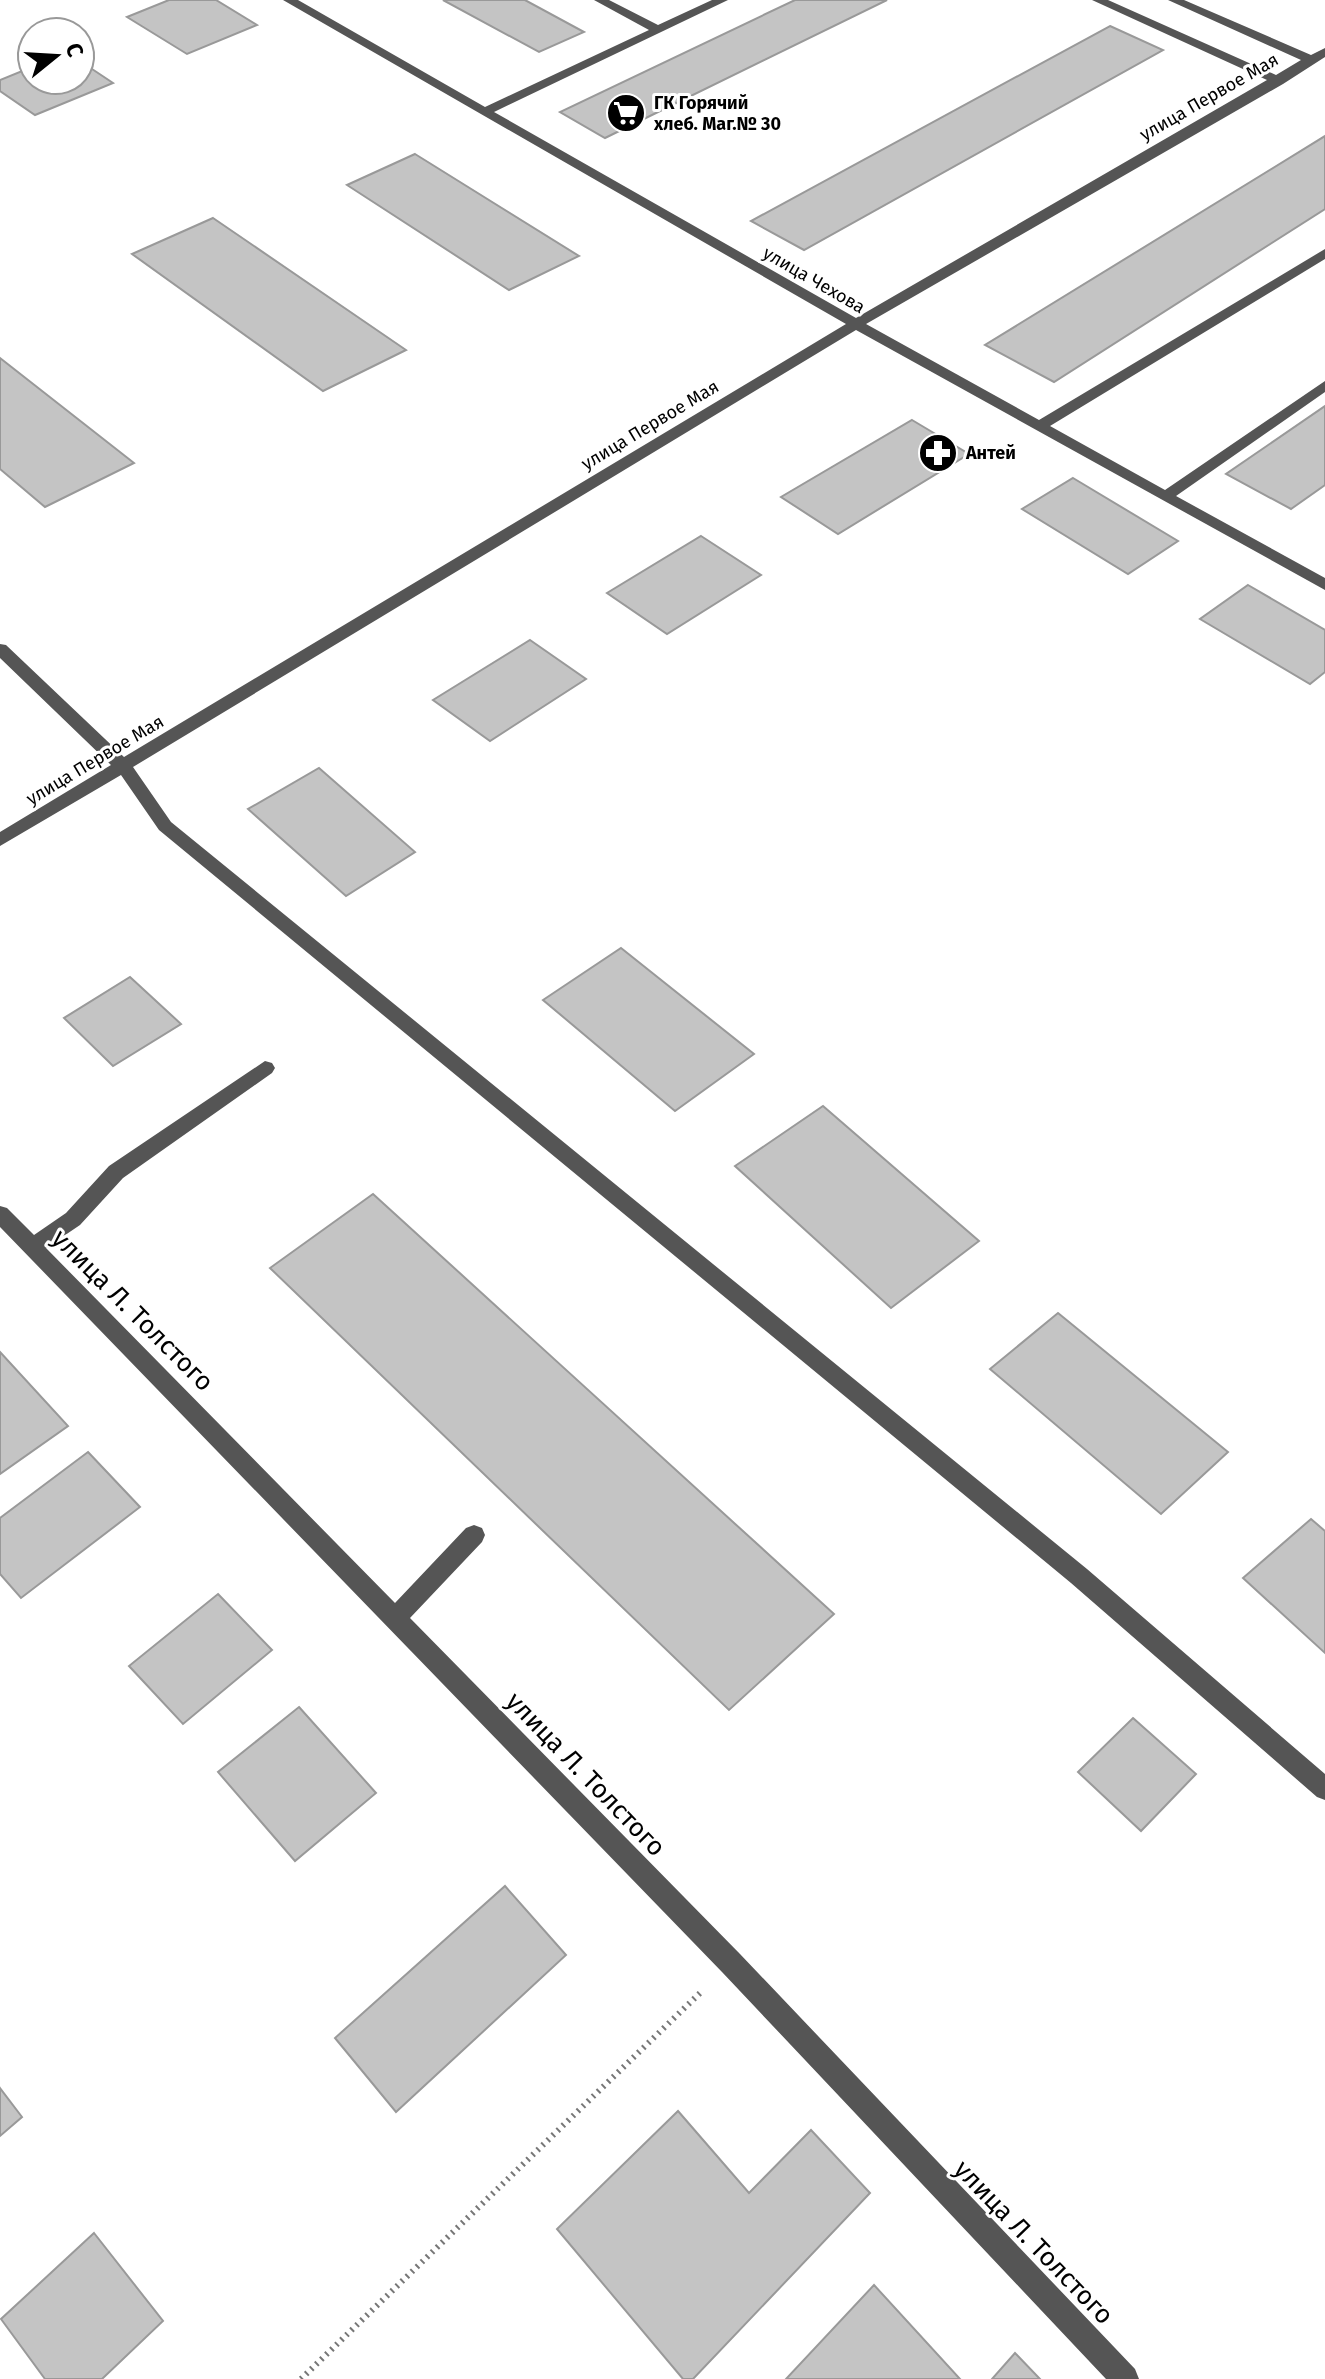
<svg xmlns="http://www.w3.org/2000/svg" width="1325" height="2379" font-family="'Fira Sans',sans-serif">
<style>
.building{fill:#c4c4c4;stroke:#999;stroke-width:2}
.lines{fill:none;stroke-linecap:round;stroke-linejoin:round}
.path{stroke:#777;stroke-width:6;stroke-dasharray:2 5;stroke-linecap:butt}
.minor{fill:#555;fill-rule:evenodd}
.labels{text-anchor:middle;stroke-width:6;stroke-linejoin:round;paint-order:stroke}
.far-street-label{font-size:18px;fill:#000;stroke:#fff}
.far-poi-label{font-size:18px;font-weight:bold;fill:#000;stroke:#fff;text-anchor:start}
.near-street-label{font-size:26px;fill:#000;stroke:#fff}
</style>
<rect width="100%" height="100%" fill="#fff"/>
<g class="building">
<path d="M 169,0 L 216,0 L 257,25 L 187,54 L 127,17 Z"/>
<path d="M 443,0 L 525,0 L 584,32 L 539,52 Z"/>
<path d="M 795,0 L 887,0 L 605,138 L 560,112 Z"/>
<path d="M 1110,26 L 1163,50 L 804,250 L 751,221 Z"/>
<path d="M 80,61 L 113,83 L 35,115 L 0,91 L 0,80 L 32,67 L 32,80 L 80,80 Z"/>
<path d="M 1325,136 L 1325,209 L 1054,382 L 985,345 Z"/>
<path d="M 415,154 L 579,256 L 509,290 L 347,185 Z"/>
<path d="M 213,218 L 406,350 L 323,391 L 132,254 Z"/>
<path d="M 0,358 L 134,463 L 45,507 L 0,469 Z"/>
<path d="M 1325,406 L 1325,485 L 1291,509 L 1226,474 Z"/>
<path d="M 912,420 L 969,454 L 838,534 L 781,497 Z"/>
<path d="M 1073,478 L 1178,541 L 1128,574 L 1022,509 Z"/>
<path d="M 701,536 L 761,575 L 667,634 L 607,593 Z"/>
<path d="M 1248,585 L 1325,630 L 1325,672 L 1310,684 L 1200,619 Z"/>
<path d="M 530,640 L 586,679 L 490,741 L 433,700 Z"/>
<path d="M 319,768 L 415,852 L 346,896 L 248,809 Z"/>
<path d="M 621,948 L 754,1054 L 675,1111 L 543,1000 Z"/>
<path d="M 130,977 L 181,1024 L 113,1066 L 64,1018 Z"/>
<path d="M 823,1106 L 979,1241 L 891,1308 L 735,1166 Z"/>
<path d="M 373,1194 L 834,1614 L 729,1710 L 270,1268 Z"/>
<path d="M 1058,1313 L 1228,1452 L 1161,1514 L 990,1369 Z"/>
<path d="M 0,1352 L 68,1426 L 0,1474 Z"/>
<path d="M 88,1452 L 140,1507 L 21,1598 L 0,1574 L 0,1518 Z"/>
<path d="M 1311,1519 L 1325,1531 L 1325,1653 L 1243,1578 Z"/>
<path d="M 218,1594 L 272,1650 L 183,1724 L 129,1666 Z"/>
<path d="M 299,1707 L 376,1793 L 295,1861 L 218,1772 Z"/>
<path d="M 1133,1718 L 1196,1774 L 1141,1831 L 1078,1772 Z"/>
<path d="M 505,1886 L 566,1955 L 396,2112 L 335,2038 Z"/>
<path d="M 0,2088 L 22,2117 L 0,2136 Z"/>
<path d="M 678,2111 L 749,2193 L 811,2130 L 870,2193 L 693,2379 L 683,2379 L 557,2229 Z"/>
<path d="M 94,2233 L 163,2321 L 102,2379 L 45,2379 L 1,2319 Z"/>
<path d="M 874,2285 L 960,2379 L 786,2379 Z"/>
<path d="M 1015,2353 L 1040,2379 L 992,2379 Z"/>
</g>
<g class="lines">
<path class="path" d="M 301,2379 L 700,1993"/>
<g class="minor">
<path d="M 283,0 L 298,0 L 485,107 L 649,30 L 594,0 L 609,0 L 658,25 L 712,0 L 728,0 L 494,112 L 856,318 L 1267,80 L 1092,0 L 1108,0 L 1276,75 L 1301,60 L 1168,0 L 1184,0 L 1311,55 L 1325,48 L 1325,57 L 1283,84 L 866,324 L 1039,420 L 1325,249 L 1325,259 L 1050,426 L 1165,490 L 1325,381 L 1325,392 L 1176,496 L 1325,578 L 1325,590 L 856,330 L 133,767 L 171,822 L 1087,1569 L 1325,1774 L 1325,1800 L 1317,1797 L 1071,1583 L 159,830 L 121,775 L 0,846 L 0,832 L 111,765 L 0,658 L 0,644 L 6,645 L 124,757 L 846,324 Z"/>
<path d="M 265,1061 L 272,1063 L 275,1068 L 272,1073 L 123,1178 L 80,1225 L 46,1248 L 395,1603 L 466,1528 L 474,1525 L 482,1528 L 485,1535 L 482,1542 L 410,1618 L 740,1954 L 1135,2369 L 1139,2379 L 1106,2379 L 722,1972 L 0,1227 L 0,1206 L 7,1208 L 34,1235 L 66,1213 L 109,1166 Z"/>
</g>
</g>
<defs>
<symbol id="supermarket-disc" viewBox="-11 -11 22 22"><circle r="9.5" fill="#000" stroke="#fff"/><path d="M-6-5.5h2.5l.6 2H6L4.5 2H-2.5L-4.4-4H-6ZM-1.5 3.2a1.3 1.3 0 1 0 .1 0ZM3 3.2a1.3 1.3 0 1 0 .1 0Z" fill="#fff"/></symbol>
<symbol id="pharmacy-disc" viewBox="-11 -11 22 22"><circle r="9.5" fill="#000" stroke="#fff"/><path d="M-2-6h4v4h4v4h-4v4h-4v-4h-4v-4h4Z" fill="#fff"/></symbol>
</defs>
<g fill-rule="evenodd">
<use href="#supermarket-disc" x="604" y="91" width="44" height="44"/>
<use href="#pharmacy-disc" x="916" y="431" width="44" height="44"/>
</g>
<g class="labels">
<g class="far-street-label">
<text transform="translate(1209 97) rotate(-30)" y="6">улица Первое Мая</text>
<text transform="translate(814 280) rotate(30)" y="6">улица Чехова</text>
<text transform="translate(650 425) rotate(-31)" y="6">улица Первое Мая</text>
<text transform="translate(95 760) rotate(-31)" y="6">улица Первое Мая</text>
</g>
<g class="far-poi-label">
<text x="654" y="109">ГК Горячий<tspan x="654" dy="21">хлеб. Маг.№ 30</tspan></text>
<text x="966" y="459">Антей</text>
</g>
<g class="near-street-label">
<text transform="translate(133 1310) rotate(45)" y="9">улица Л. Толстого</text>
<text transform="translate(586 1774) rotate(46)" y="9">улица Л. Толстого</text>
<text transform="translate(1034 2242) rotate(46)" y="9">улица Л. Толстого</text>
</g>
</g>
<g transform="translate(56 56) rotate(72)"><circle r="38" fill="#ffffff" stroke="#999999" stroke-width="2"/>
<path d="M0-6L14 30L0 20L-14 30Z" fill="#000000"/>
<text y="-12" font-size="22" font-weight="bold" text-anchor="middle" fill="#000000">С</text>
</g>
</svg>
